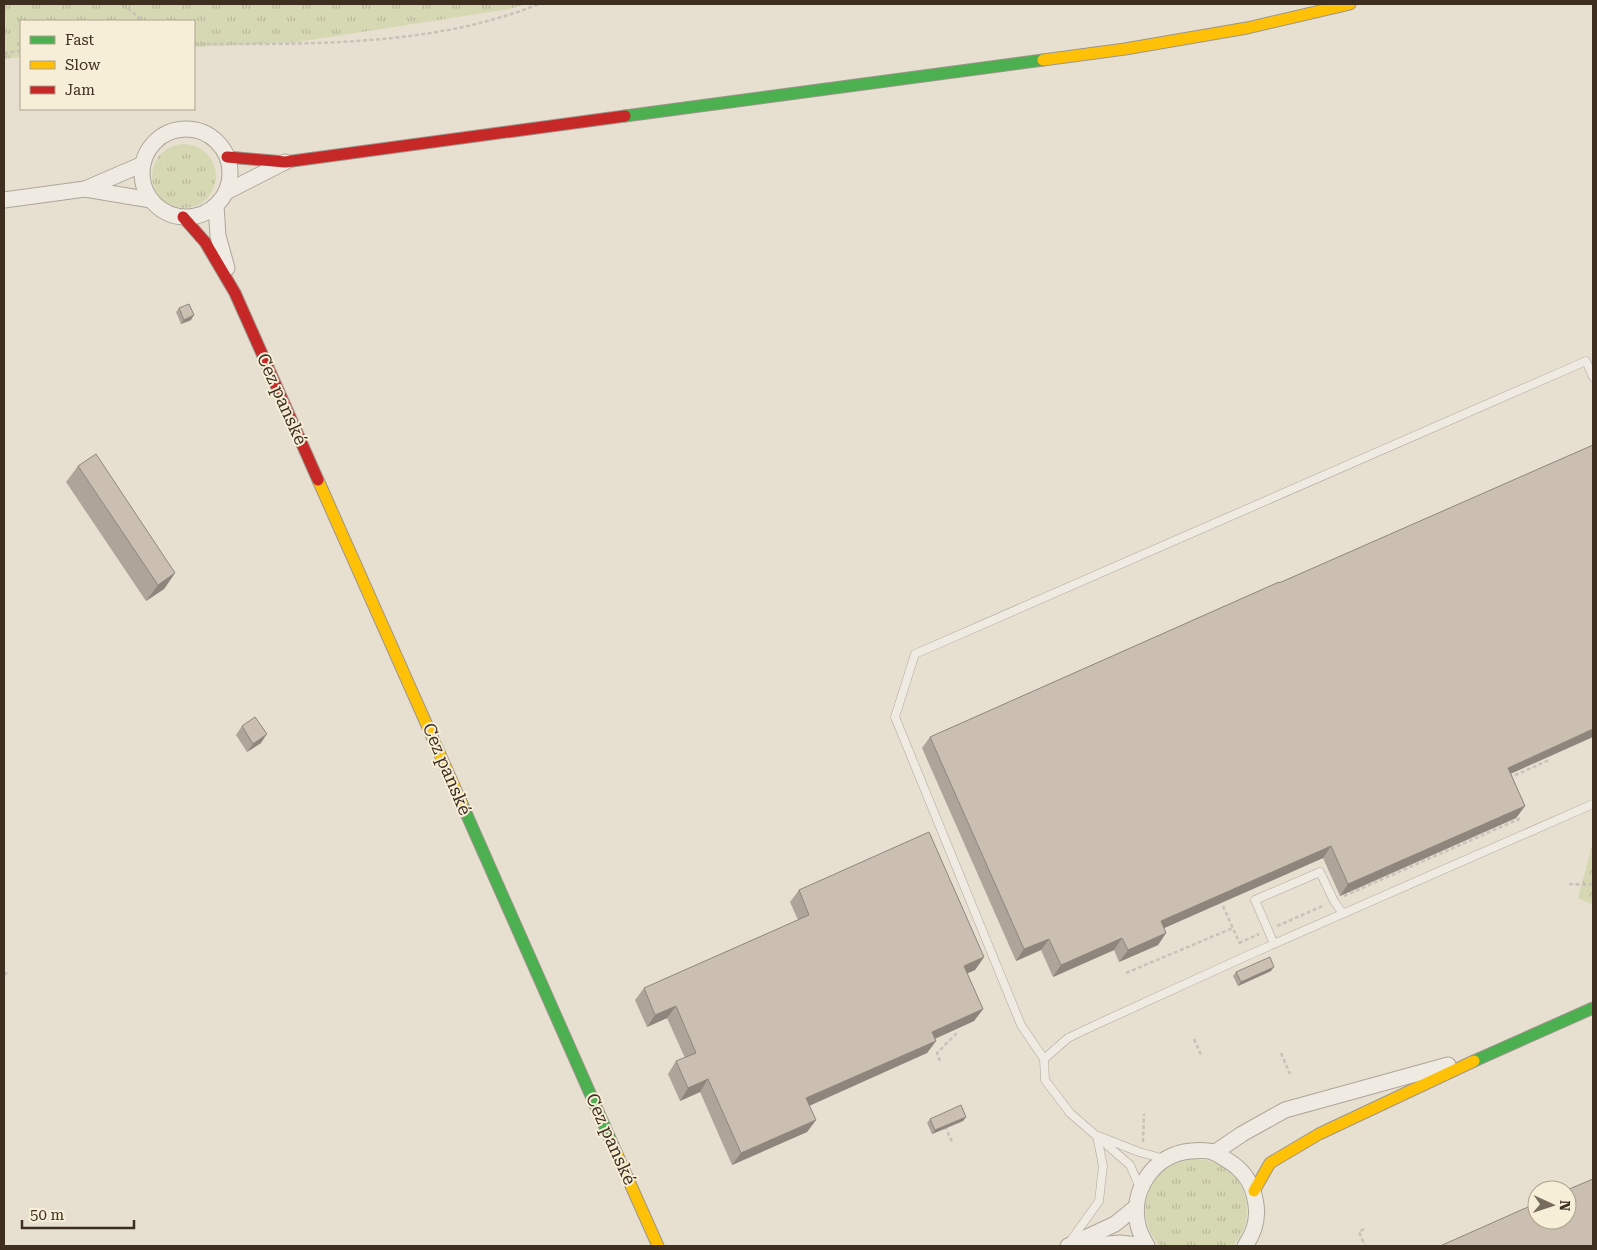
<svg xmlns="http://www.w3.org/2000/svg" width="1597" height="1250" font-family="'Roboto Serif',serif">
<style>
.grass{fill:url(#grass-tufts)}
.park{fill:url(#park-crowns)}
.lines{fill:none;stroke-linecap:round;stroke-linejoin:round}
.lane-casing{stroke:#ada599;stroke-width:9}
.street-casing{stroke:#ada599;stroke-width:17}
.fast-casing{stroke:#9c958a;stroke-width:13}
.slow-casing{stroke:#9c958a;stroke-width:13}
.jam-casing{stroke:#9c958a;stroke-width:13}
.path{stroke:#c8c2b9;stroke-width:2.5;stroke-dasharray:4 2.5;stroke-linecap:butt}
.lane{stroke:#efebe3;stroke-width:8}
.street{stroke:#efebe3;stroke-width:15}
.fast{stroke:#4caf50;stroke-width:11}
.slow{stroke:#ffc107;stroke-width:11}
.jam{stroke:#c62828;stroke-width:11}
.wall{fill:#afa499}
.shaded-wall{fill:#8e867d}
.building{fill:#cbbfb2;stroke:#8e867d}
.labels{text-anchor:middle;stroke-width:4;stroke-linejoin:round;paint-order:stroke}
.street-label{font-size:18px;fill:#3d2e20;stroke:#f7eed8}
</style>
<defs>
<pattern id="grass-tufts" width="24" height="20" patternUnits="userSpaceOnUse" patternTransform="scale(1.25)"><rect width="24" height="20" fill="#d6d7b3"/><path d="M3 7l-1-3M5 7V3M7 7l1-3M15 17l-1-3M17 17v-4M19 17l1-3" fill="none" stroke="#b9b99a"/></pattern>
<pattern id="park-crowns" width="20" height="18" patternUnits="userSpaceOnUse" patternTransform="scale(1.25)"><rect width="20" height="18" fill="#d6d7b3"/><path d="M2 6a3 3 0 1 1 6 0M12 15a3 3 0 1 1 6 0" fill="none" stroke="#b9b99a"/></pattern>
</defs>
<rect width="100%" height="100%" fill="#e7e0d1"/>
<g class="grass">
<path d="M 4,4 L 527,4 L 509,9 L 298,42 L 194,47 L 194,21 L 21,21 L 21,57 L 4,59 Z"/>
<circle cx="184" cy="176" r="32"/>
<path d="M 1191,1159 C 1204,1159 1216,1161 1228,1170 C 1251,1188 1254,1226 1232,1246 L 1160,1246 C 1139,1224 1141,1188 1165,1169 C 1173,1164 1181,1161 1191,1159 Z"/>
</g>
<path class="park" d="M 1593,842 L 1593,905 L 1578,898 Z"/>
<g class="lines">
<defs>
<g id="lane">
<path d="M 1274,944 L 1255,900 L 1320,872 L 1334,901 L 1343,914"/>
<path d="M 1044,1059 L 1068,1038 L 1091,1027 L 1251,954 L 1593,804"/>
<path d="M 1101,1137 L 1139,1152 L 1165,1159"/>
<path d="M 1140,1188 L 1130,1165 L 1070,1113 L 1045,1080 L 1044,1059 L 1021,1025 L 895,717 L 915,654 L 1586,361 L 1593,377"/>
<path d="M 1069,1243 L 1099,1201 L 1103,1166 L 1097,1136"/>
</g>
<g id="street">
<circle cx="186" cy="173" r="44"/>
<path d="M 85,189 L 151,200"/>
<path d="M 226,192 L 285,162"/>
<path d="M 4,200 L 85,189 L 143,164"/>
<path d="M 216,206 L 218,236 L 227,268"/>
<path d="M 1214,1153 L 1242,1134 L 1285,1110 L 1448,1065"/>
<path d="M 1068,1246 L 1115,1224 L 1136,1207"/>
<path d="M 1082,1246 L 1120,1243 L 1147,1246"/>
<path d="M 1147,1246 C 1144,1240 1139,1232 1138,1225 C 1130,1190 1154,1154 1191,1151 C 1199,1150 1206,1150 1214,1152 C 1218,1154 1223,1158 1227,1160 C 1242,1169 1252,1182 1255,1199 C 1259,1216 1255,1232 1245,1246"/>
</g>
<g id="fast">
<path d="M 625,116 L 1043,60"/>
<path d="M 462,804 L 616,1152"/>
<path d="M 1474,1061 L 1593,1008"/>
</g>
<g id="slow">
<path d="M 1043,60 L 1125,49 L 1247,28 L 1350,4"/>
<path d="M 318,480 L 462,804"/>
<path d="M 616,1152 L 658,1246"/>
<path d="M 1254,1191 L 1270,1163 L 1319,1134 L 1474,1061"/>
</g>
<g id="jam">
<path d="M 227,157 L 285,162 L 625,116"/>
<path d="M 183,217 L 205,242 L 235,293 L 318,480"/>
</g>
</defs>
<use href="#lane" class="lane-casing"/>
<use href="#street" class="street-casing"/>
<use href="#fast" class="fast-casing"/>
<use href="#slow" class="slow-casing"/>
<use href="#jam" class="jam-casing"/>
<g class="path">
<path d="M 123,4 L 143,21"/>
<path d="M 194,44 C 308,44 432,47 539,4"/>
<path d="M 4,53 L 21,51"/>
<path d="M 1509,778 L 1549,760"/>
<path d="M 1569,884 L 1589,885 L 1593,883"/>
<path d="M 1344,896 L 1519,819 L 1517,814"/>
<path d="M 1223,906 L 1240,944"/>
<path d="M 1277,926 L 1325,905"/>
<path d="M 1239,943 L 1259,934"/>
<path d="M 1126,973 L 1233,928"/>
<path d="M 4,975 L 9,971"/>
<path d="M 1194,1039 L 1202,1057"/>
<path d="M 1281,1053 L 1290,1074"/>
<path d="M 940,1061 L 937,1053 L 957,1033"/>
<path d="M 945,1126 L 953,1144"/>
<path d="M 1143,1142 L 1144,1114"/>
<path d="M 1364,1229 L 1359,1232 L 1365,1246"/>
</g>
<use href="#lane" class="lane"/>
<use href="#street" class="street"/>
<use href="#fast" class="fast"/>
<use href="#slow" class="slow"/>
<use href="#jam" class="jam"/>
</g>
<g class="wall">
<path d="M 179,308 L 191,320 L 181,324 L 176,312 Z"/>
<path d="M 78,466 L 175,573 L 164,589 L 146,601 L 66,482 Z"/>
<path d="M 1279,583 L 1511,774 L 1525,806 L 1516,818 L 1340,896 L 1323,858 L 1164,928 L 1166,933 L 1158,945 L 1119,962 L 1114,950 L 1053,977 L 1041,950 L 1016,961 L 922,748 L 930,737 Z"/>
<path d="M 242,726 L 261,743 L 247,752 L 236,735 Z"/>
<path d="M 799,890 L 984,957 L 975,970 L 967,973 L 983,1009 L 974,1021 L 935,1039 L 936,1041 L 927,1053 L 809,1105 L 816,1120 L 807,1132 L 732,1165 L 700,1092 L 680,1101 L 668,1074 L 676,1061 L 685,1058 L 667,1018 L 647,1027 L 635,1000 L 644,988 L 798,920 L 790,902 Z"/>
<path d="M 1271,971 L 1238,986 L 1233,976 L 1236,972 Z"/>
<path d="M 966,1117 L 963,1121 L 932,1134 L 927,1123 L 930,1119 Z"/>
</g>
<g class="shaded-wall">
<path d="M 194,315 L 191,320 L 181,324 L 184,320 Z"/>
<path d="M 175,573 L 164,589 L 146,601 L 158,585 Z"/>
<path d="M 1593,729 L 1593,737 L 1499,779 L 1508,768 Z"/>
<path d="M 267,734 L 261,743 L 247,752 L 253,744 Z"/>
<path d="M 1525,806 L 1516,818 L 1340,896 L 1348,884 Z"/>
<path d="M 1331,846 L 1323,858 L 1153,933 L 1161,921 Z"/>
<path d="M 1166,933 L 1158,945 L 1119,962 L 1128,950 Z"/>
<path d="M 1122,938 L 1114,950 L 1053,977 L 1061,965 Z"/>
<path d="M 1049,939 L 1041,950 L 1016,961 L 1024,949 Z"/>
<path d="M 984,957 L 975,970 L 955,979 L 964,966 Z"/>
<path d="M 1274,967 L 1271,971 L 1238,986 L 1241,982 Z"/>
<path d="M 676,1006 L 667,1018 L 647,1027 L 655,1015 Z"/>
<path d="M 983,1009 L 974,1021 L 923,1044 L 932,1032 Z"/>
<path d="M 936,1041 L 927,1053 L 798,1111 L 806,1098 Z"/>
<path d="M 708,1079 L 700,1092 L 680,1101 L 688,1088 Z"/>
<path d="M 966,1117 L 963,1121 L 932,1134 L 935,1130 Z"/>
<path d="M 816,1120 L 807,1132 L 732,1165 L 741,1153 Z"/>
</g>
<g class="building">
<path d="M 189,304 L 194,315 L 184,320 L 179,308 Z"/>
<path d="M 1593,445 L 1593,729 L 1508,768 L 1525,806 L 1348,884 L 1331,846 L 1161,921 L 1166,933 L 1128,950 L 1122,938 L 1061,965 L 1049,939 L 1024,949 L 930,737 L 1279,582 L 1279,583 Z"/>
<path d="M 96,454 L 175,573 L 158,585 L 78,466 Z"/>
<path d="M 255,717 L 267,734 L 253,744 L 242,726 Z"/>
<path d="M 929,832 L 984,957 L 964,966 L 983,1009 L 932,1032 L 936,1041 L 806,1098 L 816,1120 L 741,1153 L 708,1079 L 688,1088 L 676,1061 L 696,1053 L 676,1006 L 655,1015 L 644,988 L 809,915 L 799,890 Z"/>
<path d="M 1270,957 L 1274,967 L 1241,982 L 1236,972 Z"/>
<path d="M 961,1105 L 966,1117 L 935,1130 L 930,1119 Z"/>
<path d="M 1593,1179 L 1593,1246 L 1440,1246 L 1537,1203 L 1537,1220 L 1567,1220 L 1567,1190 Z"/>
</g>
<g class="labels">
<g class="street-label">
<text transform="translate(282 399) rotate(66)" y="6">Cez panské</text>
<text transform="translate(447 769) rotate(67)" y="6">Cez panské</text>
<text transform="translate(611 1139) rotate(66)" y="6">Cez panské</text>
</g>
</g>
<rect width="1597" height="1250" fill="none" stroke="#3d2e20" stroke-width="10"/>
<rect x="20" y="20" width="175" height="90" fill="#f7eed8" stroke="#ada18e"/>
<rect x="30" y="36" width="25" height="8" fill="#4caf50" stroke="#ada18e"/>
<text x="65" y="45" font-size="15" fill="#3d2e20">Fast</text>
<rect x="30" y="61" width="25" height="8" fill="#ffc107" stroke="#ada18e"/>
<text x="65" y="70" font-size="15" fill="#3d2e20">Slow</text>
<rect x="30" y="86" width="25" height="8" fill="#c62828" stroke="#ada18e"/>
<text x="65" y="95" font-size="15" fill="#3d2e20">Jam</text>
<g transform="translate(1552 1205) rotate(93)"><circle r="24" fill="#f7eed8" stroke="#ada18e"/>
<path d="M0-4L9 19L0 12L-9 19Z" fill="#786c5e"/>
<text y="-8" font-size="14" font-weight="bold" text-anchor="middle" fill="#3d2e20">N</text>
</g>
<path d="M22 1220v8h112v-8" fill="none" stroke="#3d2e20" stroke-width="2.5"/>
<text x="30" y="1220" font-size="15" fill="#3d2e20" stroke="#f7eed8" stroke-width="4" paint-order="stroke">50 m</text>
</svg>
